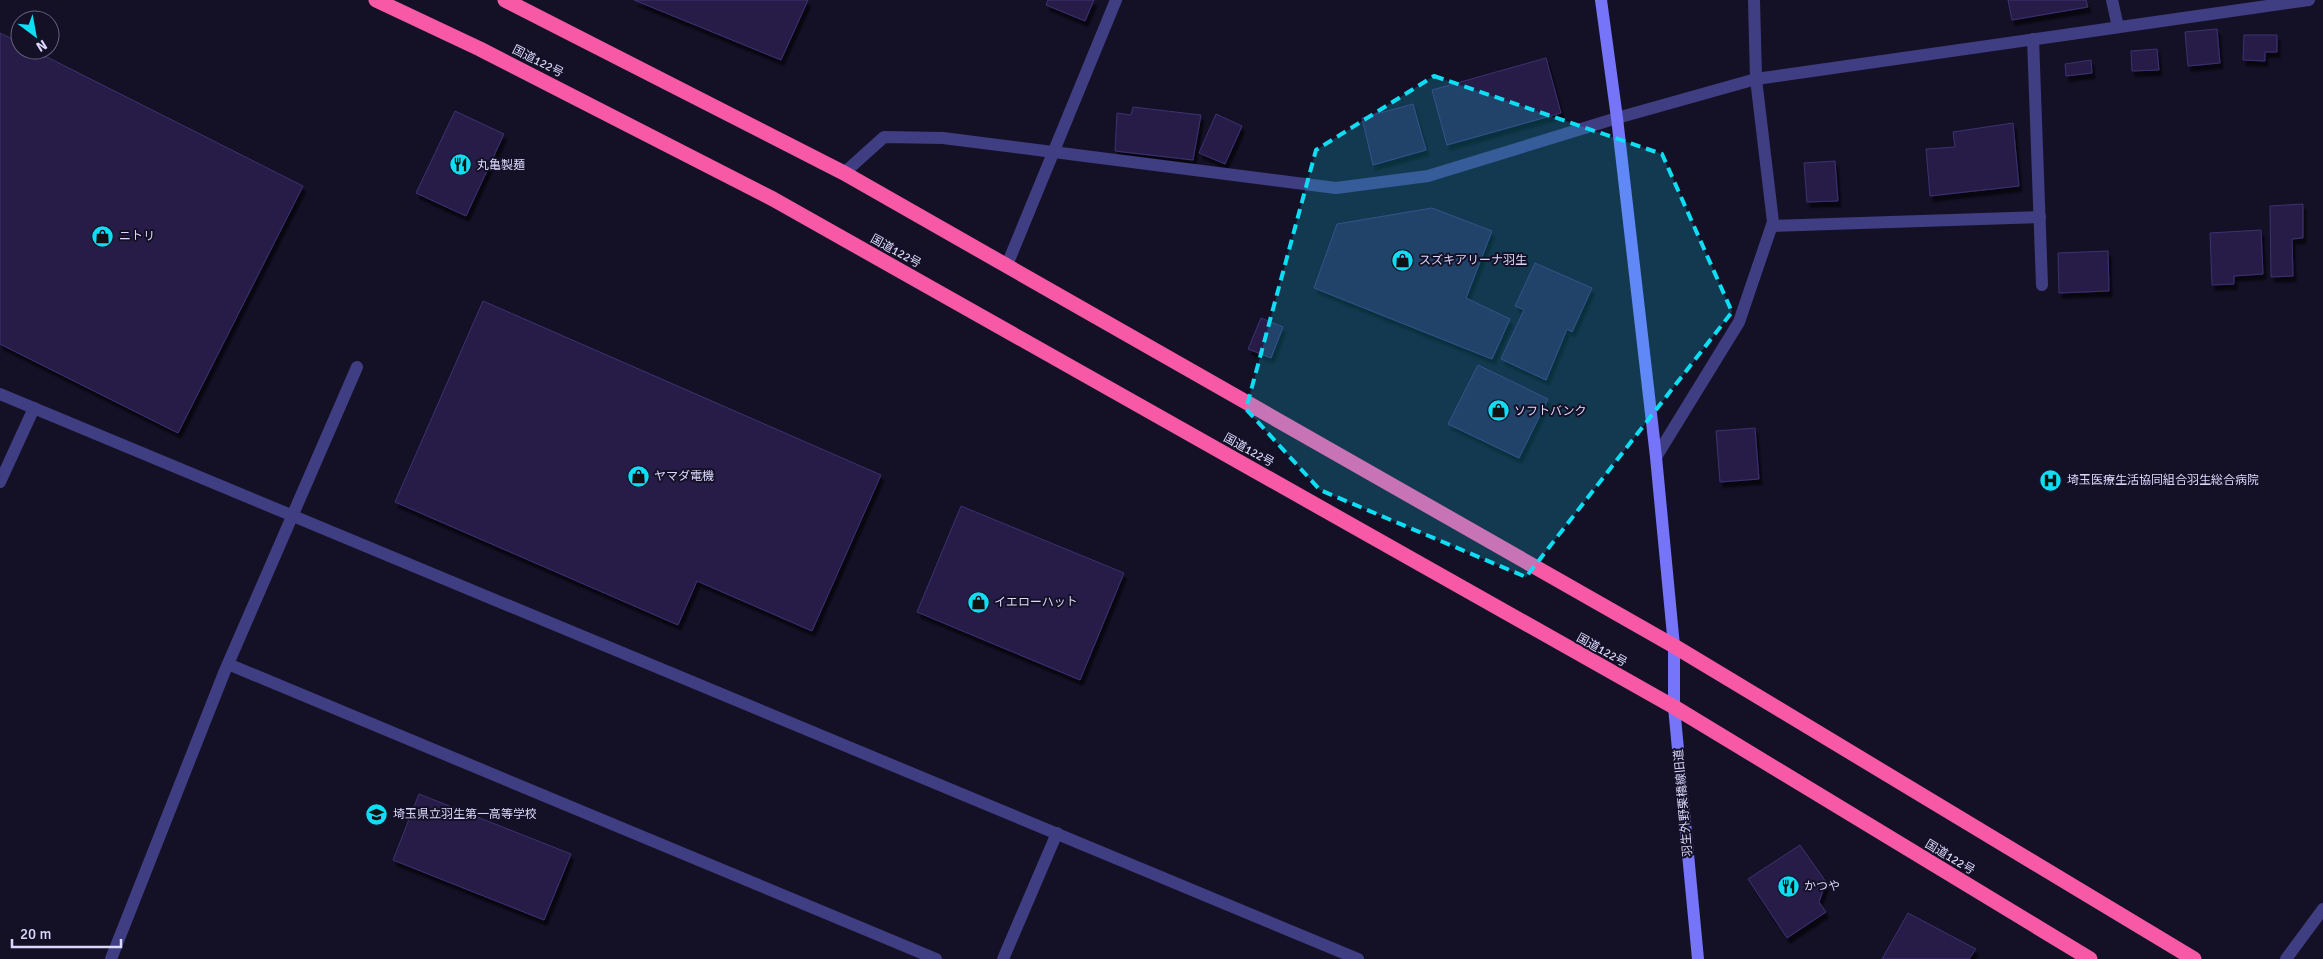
<svg xmlns="http://www.w3.org/2000/svg" width="2323" height="959" font-family="Signika,'Noto Sans JP',sans-serif">
<style>
.building{fill:#261e47;stroke:#3d3172;filter:url(#shadow)}
.lines{fill:none;stroke-linecap:round;stroke-linejoin:round}
.lane{stroke:#403e83;stroke-width:12}
.street{stroke:#403e83;stroke-width:12}
.secondary{stroke:#7674f8;stroke-width:12}
.highway{stroke:#f759a6;stroke-width:15}
.marked{fill:#0edef4;fill-opacity:0.2;stroke:#0edef4;stroke-width:4;stroke-dasharray:10 6;stroke-linejoin:round}
.labels{text-anchor:middle;stroke-width:4;stroke-linejoin:round;paint-order:stroke}
.street-label{font-size:12px;fill:#dcd8fd;stroke:#141127}
.poi-label{font-size:12px;fill:#dcd8fd;stroke:#141127;text-anchor:start}
</style>
<defs>
<filter id="shadow"><feDropShadow dx="3" dy="5.5" stdDeviation="1" flood-color="#0009"/></filter>
</defs>
<rect width="100%" height="100%" fill="#141127"/>
<g class="building">
<path d="M 634,0 L 808,0 L 781,60 Z"/>
<path d="M 1048,0 L 1094,0 L 1085,21 L 1046,5 Z"/>
<path d="M 2008,0 L 2086,0 L 2088,7 L 2012,20 Z"/>
<path d="M 2217,29 L 2220,63 L 2188,66 L 2185,32 Z"/>
<path d="M 0,33 L 20,43 L 20,50 L 33,50 L 303,186 L 178,433 L 0,344 Z"/>
<path d="M 2244,35 L 2277,35 L 2277,52 L 2265,52 L 2265,61 L 2243,60 Z"/>
<path d="M 2157,49 L 2159,70 L 2132,71 L 2131,51 Z"/>
<path d="M 1546,58 L 1561,113 L 1447,145 L 1432,90 Z"/>
<path d="M 2091,60 L 2092,73 L 2066,76 L 2065,64 Z"/>
<path d="M 1413,104 L 1426,150 L 1373,165 L 1362,118 Z"/>
<path d="M 1133,107 L 1201,115 L 1193,160 L 1115,151 L 1117,113 L 1131,115 Z"/>
<path d="M 455,111 L 504,134 L 466,216 L 416,193 Z"/>
<path d="M 1216,114 L 1242,126 L 1225,164 L 1199,153 Z"/>
<path d="M 2013,123 L 2019,186 L 1930,196 L 1926,149 L 1955,147 L 1953,132 Z"/>
<path d="M 1835,161 L 1838,201 L 1807,202 L 1804,163 Z"/>
<path d="M 2303,204 L 2303,238 L 2292,239 L 2293,276 L 2271,277 L 2270,206 Z"/>
<path d="M 1432,208 L 1492,231 L 1466,298 L 1510,319 L 1492,359 L 1314,288 L 1337,224 Z"/>
<path d="M 2261,230 L 2263,274 L 2234,276 L 2234,284 L 2212,285 L 2210,233 Z"/>
<path d="M 2108,251 L 2109,291 L 2059,293 L 2058,253 Z"/>
<path d="M 1535,263 L 1592,288 L 1572,332 L 1567,329 L 1546,380 L 1501,359 L 1524,310 L 1515,306 Z"/>
<path d="M 483,301 L 881,475 L 812,631 L 697,581 L 678,625 L 395,502 Z"/>
<path d="M 1261,318 L 1283,327 L 1271,358 L 1248,349 Z"/>
<path d="M 1478,365 L 1548,399 L 1519,458 L 1448,424 Z"/>
<path d="M 1755,428 L 1759,479 L 1720,482 L 1716,431 Z"/>
<path d="M 961,506 L 1124,573 L 1080,680 L 917,612 Z"/>
<path d="M 419,794 L 571,854 L 544,920 L 393,860 Z"/>
<path d="M 1800,845 L 1826,882 L 1819,902 L 1826,912 L 1787,938 L 1748,879 Z"/>
<path d="M 1908,913 L 1976,949 L 1969,959 L 1882,959 Z"/>
</g>
<g class="lines">
<g class="lane">
<path d="M 2112,0 L 2118,27"/>
<path d="M 2033,39 L 2042,285"/>
<path d="M 844,173 L 884,137 L 943,138 L 1336,188 L 1428,176 L 1617,118"/>
<path d="M 1007,265 L 1116,0"/>
<path d="M 2286,959 L 2323,909"/>
</g>
<g class="street">
<path d="M 1617,118 L 1756,79 L 2309,0"/>
<path d="M 1772,226 L 2040,217"/>
<path d="M 0,394 L 1358,959"/>
<path d="M 1656,457 L 1739,322 L 1773,222 L 1756,79 L 1754,0"/>
<path d="M 0,482 L 34,408"/>
<path d="M 228,664 L 936,959"/>
<path d="M 111,959 L 224,673 L 357,367"/>
<path d="M 1003,959 L 1057,833"/>
</g>
<path class="secondary" d="M 1601,0 L 1617,118 L 1656,457 L 1674,646 L 1674,707 L 1698,959"/>
<g class="highway">
<path d="M 376,0 L 480,49 L 773,199 L 1674,707 L 2090,959"/>
<path d="M 505,0 L 844,173 L 1674,646 L 2194,959"/>
</g>
</g>
<path class="marked" d="M 1434,76 L 1662,154 L 1732,312 L 1526,577 L 1320,490 L 1246,409 L 1316,150 Z"/>
<defs>
<symbol id="restaurant-disc" viewBox="-11 -11 22 22"><circle r="9.5" fill="#0edef4" stroke="#141127"/><path d="M-5-6h1v4h1v-4h1v4h1v-4h1v5L-1.5 .5V6h-2V.5L-5-1ZM5-6V6H3V1.5H1.5Q1.5-4 5-6Z" fill="#111"/></symbol>
<symbol id="shop-disc" viewBox="-11 -11 22 22"><circle r="9.5" fill="#0edef4" stroke="#141127"/><path d="M-5-2.5h2.3a2.7 3.5 0 0 1 5.4 0H5L5.5 6h-11ZM-1.5-2.5h3a1.5 2.3 0 0 0-3 0Z" fill="#111"/></symbol>
<symbol id="hospital-disc" viewBox="-11 -11 22 22"><circle r="9.5" fill="#0edef4" stroke="#141127"/><path d="M-5-5h3v3.5h4V-5h3V5h-3V1.5h-4V5h-3Z" fill="#111"/></symbol>
<symbol id="school-disc" viewBox="-11 -11 22 22"><circle r="9.5" fill="#0edef4" stroke="#141127"/><path d="M0-5L7-2L0 1L-7-2ZM-4 1L0 2.5L4 1V4Q0 6-4 4Z" fill="#111"/></symbol>
</defs>
<g fill-rule="evenodd">
<use href="#restaurant-disc" x="448" y="152" width="25" height="25"/>
<use href="#shop-disc" x="90" y="224" width="25" height="25"/>
<use href="#shop-disc" x="1390" y="248" width="25" height="25"/>
<use href="#shop-disc" x="1486" y="398" width="25" height="25"/>
<use href="#shop-disc" x="626" y="464" width="25" height="25"/>
<use href="#hospital-disc" x="2038" y="468" width="25" height="25"/>
<use href="#shop-disc" x="966" y="590" width="25" height="25"/>
<use href="#school-disc" x="364" y="802" width="25" height="25"/>
<use href="#restaurant-disc" x="1776" y="874" width="25" height="25"/>
</g>
<g class="labels">
<g class="street-label">
<text transform="translate(538 61) rotate(27)" y="4">国道122号</text>
<text transform="translate(896 251) rotate(29)" y="4">国道122号</text>
<text transform="translate(1249 450) rotate(29)" y="4">国道122号</text>
<text transform="translate(1602 650) rotate(29)" y="4">国道122号</text>
<text transform="translate(1683 803) rotate(-95)" y="4">羽生外野栗橋線旧道</text>
<text transform="translate(1950 857) rotate(31)" y="4">国道122号</text>
</g>
<g class="poi-label">
<text x="477" y="169">丸亀製麺</text>
<text x="119" y="240">ニトリ</text>
<text x="1419" y="264">スズキアリーナ羽生</text>
<text x="1514" y="415">ソフトバンク</text>
<text x="654" y="480">ヤマダ電機</text>
<text x="2067" y="484">埼玉医療生活協同組合羽生総合病院</text>
<text x="994" y="606">イエローハット</text>
<text x="393" y="818">埼玉県立羽生第一高等学校</text>
<text x="1804" y="890">かつや</text>
</g>
</g>
<g transform="translate(35 35) rotate(148)"><circle r="24" fill="#141127" stroke="#64617d"/>
<path d="M0-4L9 19L0 12L-9 19Z" fill="#0edef4"/>
<text y="-8" font-size="14" font-weight="bold" text-anchor="middle" fill="#dcd8fd">N</text>
</g>
<path d="M12 939v8h109v-8" fill="none" stroke="#dcd8fd" stroke-width="2.5"/>
<text x="20" y="939" font-size="15" fill="#dcd8fd" stroke="#141127" stroke-width="4" paint-order="stroke">20 m</text>
</svg>
